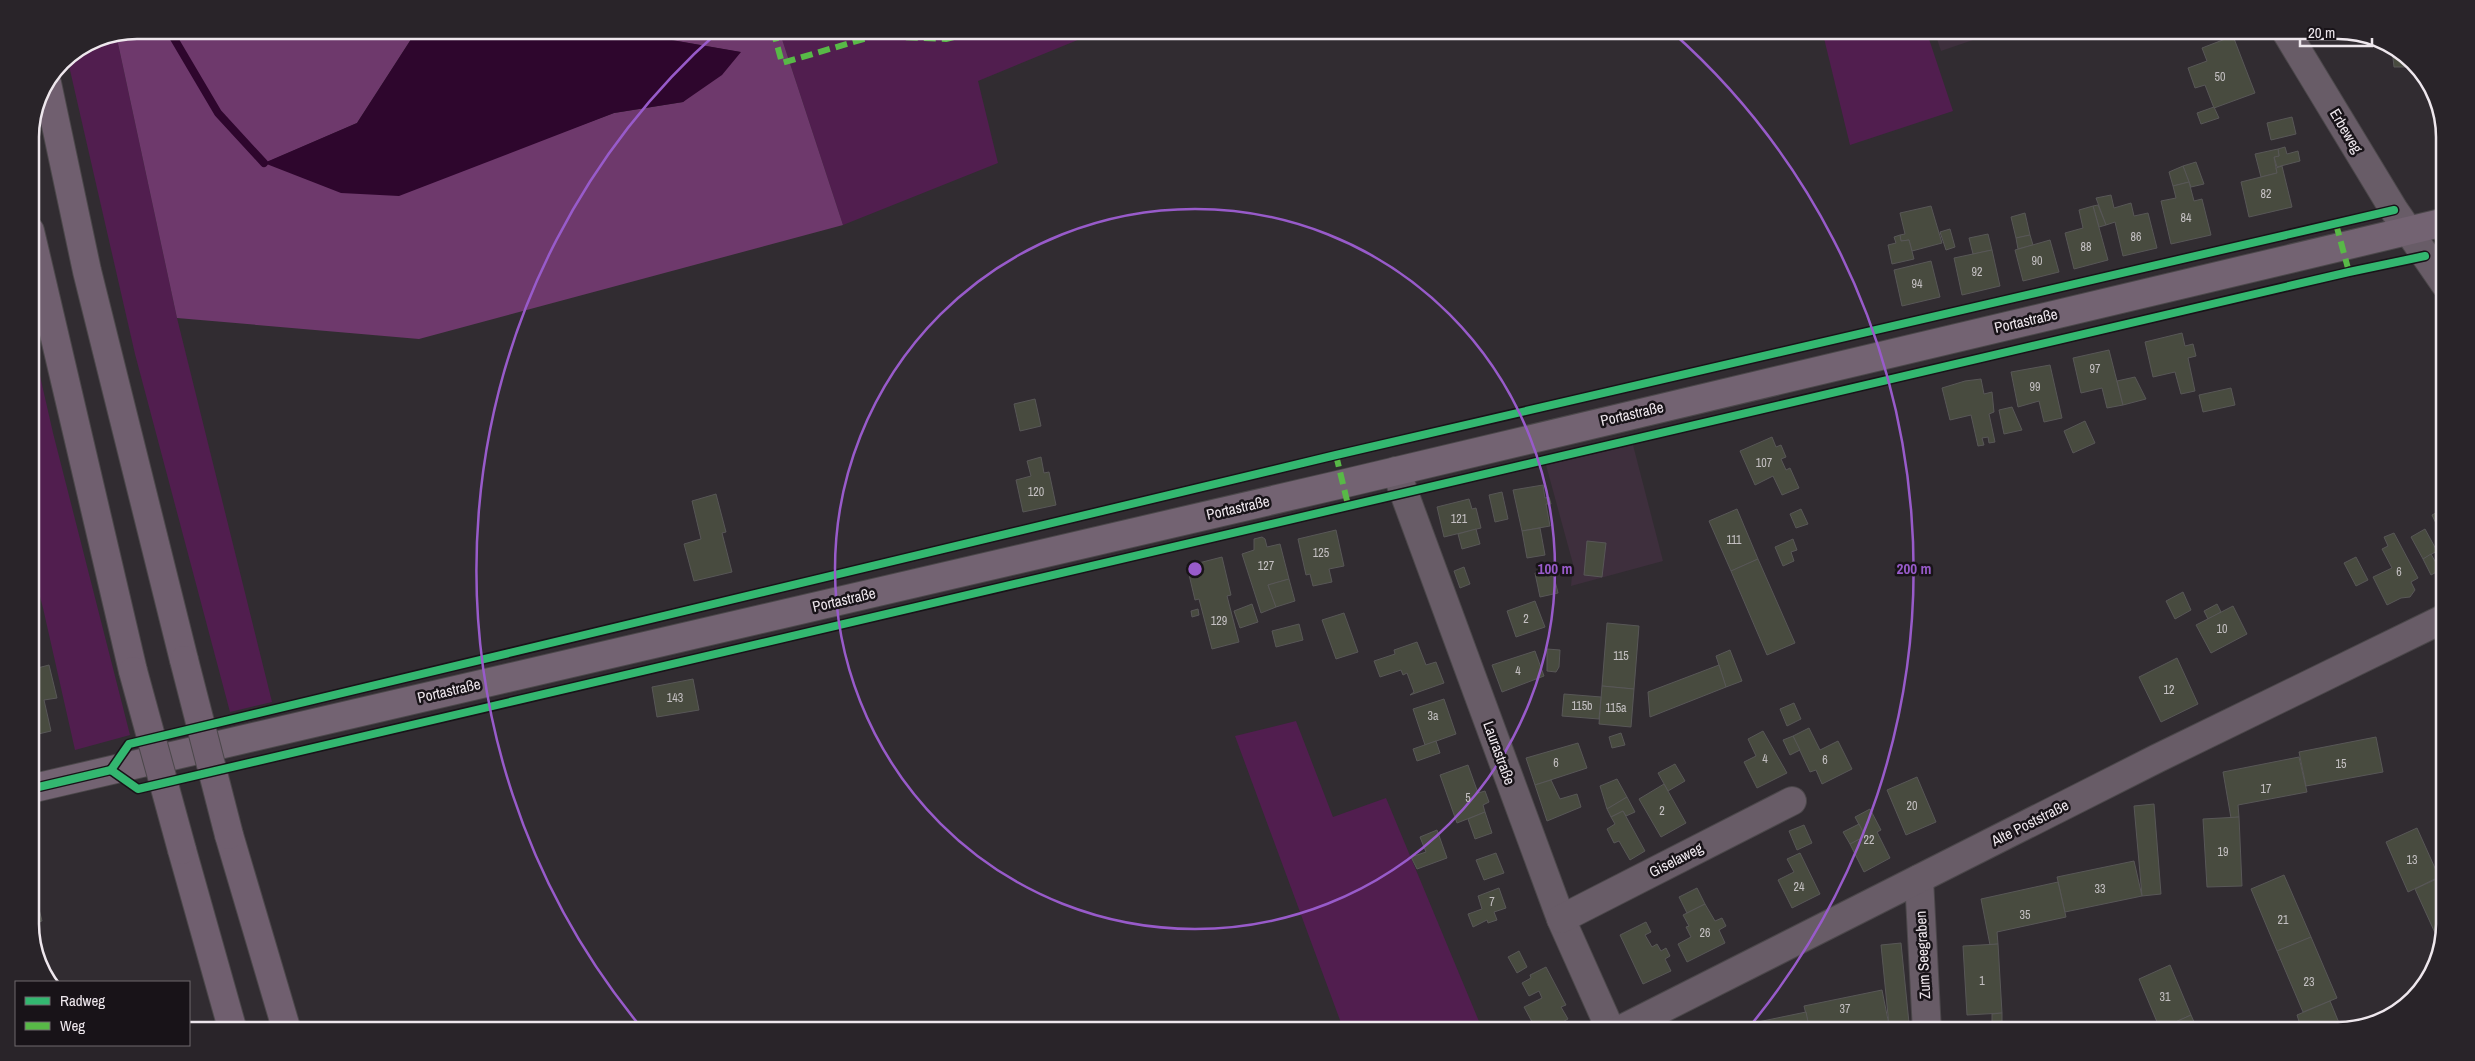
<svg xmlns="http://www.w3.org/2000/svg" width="2475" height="1061" font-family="'Archivo Narrow',sans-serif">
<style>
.built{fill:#3e2f3d}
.green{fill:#511e4f}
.forest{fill:#6e396c}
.water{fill:#2e062d}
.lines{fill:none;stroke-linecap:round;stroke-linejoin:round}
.stream{stroke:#2e062d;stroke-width:8}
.building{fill:#484b3f;stroke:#585757}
.minor-casing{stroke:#4b474a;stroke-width:30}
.major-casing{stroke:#4b474a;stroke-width:30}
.highway-casing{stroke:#4b474a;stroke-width:30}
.minor{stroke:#685c67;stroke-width:28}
.major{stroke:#736372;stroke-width:28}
.highway{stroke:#705f6f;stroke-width:28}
.highway-bridge-casing{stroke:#4b474a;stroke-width:30;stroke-linecap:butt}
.highway-bridge{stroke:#705f6f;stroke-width:28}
.quiet{stroke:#58b947;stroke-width:6;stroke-dasharray:12 6;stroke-linecap:butt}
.cycleway-casing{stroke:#181318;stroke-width:11}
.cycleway{stroke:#33b770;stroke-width:8}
.ring{fill:none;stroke:#985bca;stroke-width:2.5}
.labels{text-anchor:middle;stroke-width:5;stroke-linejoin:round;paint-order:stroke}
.number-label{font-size:12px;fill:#c4c0c2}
.street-label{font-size:15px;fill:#eee7ed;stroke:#181318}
.rim{fill:none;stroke:#eee7ed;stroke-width:2.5}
.centre{fill:#985bca;stroke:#181318;stroke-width:2.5}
.ring-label{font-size:15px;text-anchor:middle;font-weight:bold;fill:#985bca;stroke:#181318;stroke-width:5;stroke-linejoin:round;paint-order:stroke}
</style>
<rect width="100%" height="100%" fill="#312c31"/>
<g class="built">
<path d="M 1934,30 L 2002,30 L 1941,51 Z"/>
<path d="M 1633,445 L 1663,561 L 1571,586 L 1573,564 L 1546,465 Z"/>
</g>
<g class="green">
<path d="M 779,30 L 1102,30 L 978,81 L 998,163 L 843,225 Z"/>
<path d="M 1822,30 L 1926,30 L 1953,111 L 1850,145 Z"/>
<path d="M 116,34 L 177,318 L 272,702 L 230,712 L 135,354 L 67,57 L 96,38 Z"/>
<path d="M 30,332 L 53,433 L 130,735 L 75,750 L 43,608 L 30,560 Z"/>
<path d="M 1296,721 L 1333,817 L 1386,798 L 1483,1031 L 1344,1031 L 1235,736 Z"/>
</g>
<path class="forest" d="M 137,30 L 417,30 L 357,123 L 265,163 L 498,156 L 614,113 L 683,102 L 740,52 L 614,30 L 779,30 L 843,225 L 419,339 L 177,318 L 116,34 Z"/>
<path class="water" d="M 417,30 L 614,30 L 741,52 L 722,75 L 683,102 L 614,113 L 399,196 L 341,193 L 264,163 L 357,123 Z"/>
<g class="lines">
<path class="stream" d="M 169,30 L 218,113 L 264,163"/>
</g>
<g class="building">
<path d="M 2233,36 L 2255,93 L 2214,108 L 2205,85 L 2195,88 L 2188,68 L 2207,61 L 2202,48 Z"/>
<path d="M 2392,49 L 2414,67 L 2394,67 Z"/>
<path d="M 2214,107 L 2219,118 L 2201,124 L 2197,113 Z"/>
<path d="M 2292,117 L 2296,134 L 2271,140 L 2267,123 Z"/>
<path d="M 2285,147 L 2287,154 L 2298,151 L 2300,161 L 2277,167 L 2274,157 L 2279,156 L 2278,149 Z"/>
<path d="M 2278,149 L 2279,156 L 2274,157 L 2277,173 L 2261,177 L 2255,154 Z"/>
<path d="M 2196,162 L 2204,184 L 2191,187 L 2183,166 Z"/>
<path d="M 2183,166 L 2189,182 L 2173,186 L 2169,172 Z"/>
<path d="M 2282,166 L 2292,207 L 2249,217 L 2241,182 L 2277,173 L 2276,168 Z"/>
<path d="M 2189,182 L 2194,201 L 2202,199 L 2211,235 L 2171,244 L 2161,201 L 2176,198 L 2173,186 Z"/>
<path d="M 2111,195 L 2114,208 L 2131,203 L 2134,216 L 2148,213 L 2157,248 L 2123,256 L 2115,222 L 2106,225 L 2096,198 Z"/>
<path d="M 2098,205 L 2106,225 L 2099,227 L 2093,206 Z"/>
<path d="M 1931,206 L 1942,243 L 1912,251 L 1909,240 L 1901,241 L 1900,235 L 1905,234 L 1900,213 Z"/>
<path d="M 2093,206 L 2108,260 L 2074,269 L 2065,233 L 2083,228 L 2079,210 Z"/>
<path d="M 2025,213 L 2030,235 L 2016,238 L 2011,217 Z"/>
<path d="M 1950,229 L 1955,247 L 1946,250 L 1940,232 Z"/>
<path d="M 1988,234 L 1992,250 L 1973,254 L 1969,238 Z"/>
<path d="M 1900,235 L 1901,241 L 1909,240 L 1914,259 L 1892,264 L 1888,245 L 1896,243 L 1894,237 Z"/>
<path d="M 2030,235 L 2033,245 L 2018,249 L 2016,238 Z"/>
<path d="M 2050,240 L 2059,272 L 2023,281 L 2015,250 Z"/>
<path d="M 1992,250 L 2000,286 L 1962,295 L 1954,258 Z"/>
<path d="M 1931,261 L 1940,297 L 1902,306 L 1894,270 Z"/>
<path d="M 2182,333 L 2185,346 L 2193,344 L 2196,356 L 2188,358 L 2195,391 L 2181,394 L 2175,372 L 2153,377 L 2145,342 Z"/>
<path d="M 2109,350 L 2123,405 L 2107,408 L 2102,388 L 2081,393 L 2073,358 Z"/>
<path d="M 2050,365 L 2062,418 L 2044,422 L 2039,401 L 2018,407 L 2011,372 Z"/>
<path d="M 2445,368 L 2445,385 L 2437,373 Z"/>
<path d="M 2135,377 L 2146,399 L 2123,405 L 2117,381 Z"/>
<path d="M 1981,379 L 1984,394 L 1992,392 L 1994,412 L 1989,414 L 1995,442 L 1989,443 L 1988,437 L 1982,438 L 1984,445 L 1978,446 L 1971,415 L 1950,420 L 1942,388 L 1965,381 Z"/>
<path d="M 2231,388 L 2235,405 L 2203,412 L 2199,395 Z"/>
<path d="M 1035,399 L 1041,426 L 1020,431 L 1014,404 Z"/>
<path d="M 2012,407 L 2022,430 L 2004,434 L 1999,410 Z"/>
<path d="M 2085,421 L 2095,443 L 2073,453 L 2064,431 Z"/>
<path d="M 1772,437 L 1776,447 L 1781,445 L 1786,457 L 1781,459 L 1786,470 L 1790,468 L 1799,488 L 1782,495 L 1773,476 L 1755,485 L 1740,451 Z"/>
<path d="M 1041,457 L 1044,473 L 1049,472 L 1056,505 L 1023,512 L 1016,480 L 1031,476 L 1027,461 Z"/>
<path d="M 1543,485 L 1545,498 L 1549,497 L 1551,504 L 1546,504 L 1550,526 L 1522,531 L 1513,490 Z"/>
<path d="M 1502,492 L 1508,519 L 1495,522 L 1489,495 Z"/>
<path d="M 716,494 L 726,532 L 722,533 L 732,572 L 694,581 L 684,544 L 701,539 L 692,501 Z"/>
<path d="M 1469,499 L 1472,509 L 1476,508 L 1481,528 L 1444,537 L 1437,507 Z"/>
<path d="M 2445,508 L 2445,540 L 2444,540 L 2432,515 Z"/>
<path d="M 1737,509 L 1758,559 L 1731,571 L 1709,521 Z"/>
<path d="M 1801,509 L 1808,524 L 1796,528 L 1790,514 Z"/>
<path d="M 1540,528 L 1545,555 L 1527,558 L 1522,531 Z"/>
<path d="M 1476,529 L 1480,544 L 1462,549 L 1458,534 Z"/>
<path d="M 2425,529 L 2437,551 L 2423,559 L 2411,537 Z"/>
<path d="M 1336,530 L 1344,566 L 1329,569 L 1332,582 L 1313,586 L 1310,574 L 1306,575 L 1298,539 Z"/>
<path d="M 2394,533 L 2418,578 L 2411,582 L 2415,590 L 2410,597 L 2401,598 L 2387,605 L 2373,577 L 2392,568 L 2382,549 L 2388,546 L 2384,537 Z"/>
<path d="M 1262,537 L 1265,539 L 1267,547 L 1280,544 L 1289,579 L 1268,585 L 1276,607 L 1261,613 L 1242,554 L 1254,550 L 1254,539 Z"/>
<path d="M 1793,539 L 1797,550 L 1791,552 L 1794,561 L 1783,566 L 1775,547 Z"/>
<path d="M 1587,541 L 1606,543 L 1602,577 L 1584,575 Z"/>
<path d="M 2431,554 L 2440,570 L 2431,575 L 2423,559 Z"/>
<path d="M 1222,557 L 1231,595 L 1227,596 L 1239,642 L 1212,649 L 1199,599 L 1195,600 L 1187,566 Z"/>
<path d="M 2356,557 L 2368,580 L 2356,586 L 2344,563 Z"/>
<path d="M 1758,559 L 1795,643 L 1767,655 L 1731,571 Z"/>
<path d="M 1464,567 L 1470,584 L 1460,588 L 1454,571 Z"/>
<path d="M 1552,569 L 1558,593 L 1540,597 L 1535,573 Z"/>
<path d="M 1289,579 L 1295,601 L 1276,607 L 1268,585 Z"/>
<path d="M 2183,592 L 2191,610 L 2175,619 L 2166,601 Z"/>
<path d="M 1535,601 L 1545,627 L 1516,637 L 1507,611 Z"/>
<path d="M 1252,604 L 1258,622 L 1240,628 L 1234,611 Z"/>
<path d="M 2217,604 L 2221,612 L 2208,619 L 2204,611 Z"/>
<path d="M 2233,606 L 2247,634 L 2211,653 L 2196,625 Z"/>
<path d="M 1198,609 L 1199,615 L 1192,617 L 1191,611 Z"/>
<path d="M 1344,613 L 1358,652 L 1336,659 L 1322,620 Z"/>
<path d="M 1607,623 L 1639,626 L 1634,689 L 1602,686 Z"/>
<path d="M 1299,624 L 1303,640 L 1276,647 L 1272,631 Z"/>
<path d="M 1417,642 L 1426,665 L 1436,662 L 1444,683 L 1410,695 L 1414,692 L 1407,673 L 1403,675 L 1401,670 L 1380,677 L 1374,661 L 1395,654 L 1394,650 Z"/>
<path d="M 1547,649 L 1560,650 L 1559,667 L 1556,672 L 1547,671 Z"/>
<path d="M 1730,650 L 1742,681 L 1726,687 L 1716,656 Z"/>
<path d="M 1535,651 L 1544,676 L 1502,692 L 1492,665 Z"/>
<path d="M 2177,658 L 2198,704 L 2161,722 L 2139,677 Z"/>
<path d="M 49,665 L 57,698 L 44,700 L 51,731 L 30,736 L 30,670 Z"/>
<path d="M 1719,665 L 1726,687 L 1650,717 L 1648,692 Z"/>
<path d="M 693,679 L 699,710 L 657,717 L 652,687 Z"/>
<path d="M 1602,686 L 1634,689 L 1631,727 L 1599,724 Z"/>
<path d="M 1564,694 L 1601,697 L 1599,719 L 1562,716 Z"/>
<path d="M 2442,696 L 2445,696 L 2445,765 Z"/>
<path d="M 1444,699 L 1456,734 L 1425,745 L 1413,709 Z"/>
<path d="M 1794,703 L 1801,719 L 1787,726 L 1780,709 Z"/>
<path d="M 1809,728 L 1820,750 L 1838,741 L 1852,769 L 1822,784 L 1816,770 L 1810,772 L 1793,736 Z"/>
<path d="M 1763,731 L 1787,773 L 1757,788 L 1744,762 L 1756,756 L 1748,739 Z"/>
<path d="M 1621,733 L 1625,745 L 1612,748 L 1609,737 Z"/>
<path d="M 1793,736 L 1800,750 L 1790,755 L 1783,740 Z"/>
<path d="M 2376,737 L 2383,772 L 2306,786 L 2299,752 Z"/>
<path d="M 1436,741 L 1440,753 L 1417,761 L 1413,749 Z"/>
<path d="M 1578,743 L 1587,768 L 1535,785 L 1526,758 Z"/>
<path d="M 2299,757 L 2307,792 L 2238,805 L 2239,817 L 2231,818 L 2223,772 Z"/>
<path d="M 1675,764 L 1685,781 L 1668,791 L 1658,773 Z"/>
<path d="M 1468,765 L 1478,793 L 1485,791 L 1489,802 L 1483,805 L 1485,812 L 1457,823 L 1440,775 Z"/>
<path d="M 1917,777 L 1936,822 L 1906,835 L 1887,790 Z"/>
<path d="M 1617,779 L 1627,797 L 1607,809 L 1600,786 Z"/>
<path d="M 1551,780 L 1560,799 L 1577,794 L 1581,807 L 1547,821 L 1535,785 Z"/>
<path d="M 1664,784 L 1686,823 L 1661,837 L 1639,799 Z"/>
<path d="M 1627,797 L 1635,812 L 1626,816 L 1623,811 L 1611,817 L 1607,809 Z"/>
<path d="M 2154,804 L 2161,894 L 2142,896 L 2134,806 Z"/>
<path d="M 1870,809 L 1881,830 L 1877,832 L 1890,858 L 1864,872 L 1850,844 L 1865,836 L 1855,817 Z"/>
<path d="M 1623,811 L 1645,851 L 1630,860 L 1619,841 L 1614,843 L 1607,829 L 1615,824 L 1611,817 Z"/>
<path d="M 1485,812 L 1492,833 L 1475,839 L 1468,819 Z"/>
<path d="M 2239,817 L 2242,886 L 2207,887 L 2203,819 Z"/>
<path d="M 1859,824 L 1865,836 L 1850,844 L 1843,832 Z"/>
<path d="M 1804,825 L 1812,843 L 1797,850 L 1789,831 Z"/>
<path d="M 2417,828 L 2439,877 L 2408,892 L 2386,842 Z"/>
<path d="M 1437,830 L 1447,858 L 1417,869 L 1411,857 L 1426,852 L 1420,837 Z"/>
<path d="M 1496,853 L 1504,873 L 1484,880 L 1476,860 Z"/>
<path d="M 1800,853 L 1820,894 L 1792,908 L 1778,880 L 1794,872 L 1787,859 Z"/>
<path d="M 2134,861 L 2142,896 L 2065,912 L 2057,877 Z"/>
<path d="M 30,873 L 42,921 L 30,924 Z"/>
<path d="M 2284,875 L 2311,937 L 2277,951 L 2251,889 Z"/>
<path d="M 2445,875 L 2445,924 L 2441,946 L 2415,889 Z"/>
<path d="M 2058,882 L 2066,917 L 1997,932 L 1998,944 L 1990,945 L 1981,899 Z"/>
<path d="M 1499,888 L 1506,908 L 1494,912 L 1497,920 L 1488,923 L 1487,920 L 1473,927 L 1468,914 L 1482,909 L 1478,896 Z"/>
<path d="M 1697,888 L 1705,904 L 1687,913 L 1679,897 Z"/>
<path d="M 1705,904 L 1715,921 L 1722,918 L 1726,926 L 1719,930 L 1725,943 L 1687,962 L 1678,944 L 1691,937 L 1686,927 L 1689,926 L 1683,915 Z"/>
<path d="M 1646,922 L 1651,932 L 1645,935 L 1652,947 L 1657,944 L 1661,951 L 1666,948 L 1670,956 L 1665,959 L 1671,971 L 1643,984 L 1620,935 Z"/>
<path d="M 2311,937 L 2337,998 L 2303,1012 L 2277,951 Z"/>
<path d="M 1901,943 L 1909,1023 L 1889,1025 L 1881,945 Z"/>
<path d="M 1998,944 L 2002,1013 L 1967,1015 L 1963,946 Z"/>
<path d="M 1519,951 L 1527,967 L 1517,973 L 1508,957 Z"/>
<path d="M 2170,965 L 2191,1015 L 2160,1029 L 2139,979 Z"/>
<path d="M 1546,967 L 1566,1005 L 1561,1007 L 1568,1019 L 1546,1031 L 1537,1031 L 1524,1007 L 1542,998 L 1539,991 L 1529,996 L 1522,983 L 1531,978 L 1530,975 Z"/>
<path d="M 1882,990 L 1889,1025 L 1859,1031 L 1810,1031 L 1804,1006 Z"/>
<path d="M 2330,1001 L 2342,1030 L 2302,1031 L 2297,1015 Z"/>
<path d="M 1806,1012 L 1810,1031 L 1729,1031 L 1729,1028 Z"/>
<path d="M 2002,1013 L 2002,1024 L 1992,1025 L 1992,1014 Z"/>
<path d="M 2191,1015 L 2198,1031 L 2161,1031 L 2160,1029 Z"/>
<path d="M 2028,1023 L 2028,1031 L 1993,1031 L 1992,1025 Z"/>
</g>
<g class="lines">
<defs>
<g id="minor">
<path d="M 2285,30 L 2394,210 L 2445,284"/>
<path d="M 1396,471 L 1561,919 L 1611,1031"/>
<path d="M 1919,879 L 1927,1031"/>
<path d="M 1561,919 L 1792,801"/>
<path d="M 1618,1031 L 2156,759 L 2445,618"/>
</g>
<path id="major" d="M 30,789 L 1342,484 L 2445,222"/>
<g id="highway">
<path d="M 47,83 L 87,271 L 184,660"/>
<path d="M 30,231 L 133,671"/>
<path d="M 229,835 L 287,1031"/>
<path d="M 182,850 L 233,1031"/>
</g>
</defs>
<use href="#minor" class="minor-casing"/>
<use href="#major" class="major-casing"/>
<use href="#highway" class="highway-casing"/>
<use href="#minor" class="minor"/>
<use href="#major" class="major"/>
<use href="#highway" class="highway"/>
<defs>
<g id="highway-bridge">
<path d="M 184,660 L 229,835"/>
<path d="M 133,671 L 182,850"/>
</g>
</defs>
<use href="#highway-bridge" class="highway-bridge-casing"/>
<use href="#highway-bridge" class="highway-bridge"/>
<g class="quiet">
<path d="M 773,30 L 782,63 L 874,36 L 946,39 L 980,30"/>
<path d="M 2336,224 L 2349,272"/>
<path d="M 1336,455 L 1348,505"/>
</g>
<defs>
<g id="cycleway">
<path d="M 111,770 L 138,789 L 2349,272 L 2425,256"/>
<path d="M 111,770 L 129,744 L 1336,455 L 2394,210"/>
<path d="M 30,789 L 111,770"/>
</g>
</defs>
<use href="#cycleway" class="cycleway-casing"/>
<use href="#cycleway" class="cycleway"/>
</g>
<g class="ring">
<circle cx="1195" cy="569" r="360"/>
<path d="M640 1026A719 719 0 0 1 719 31M1671 31A719 719 0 0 1 1750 1026"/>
</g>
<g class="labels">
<g class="number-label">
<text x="2220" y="81">50</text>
<text x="2266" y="198">82</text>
<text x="2186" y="222">84</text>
<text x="2136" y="241">86</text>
<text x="2086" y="251">88</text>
<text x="2037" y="265">90</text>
<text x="1977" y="276">92</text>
<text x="1917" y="288">94</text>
<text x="2095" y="373">97</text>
<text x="2035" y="391">99</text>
<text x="1764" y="467">107</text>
<text x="1036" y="496">120</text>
<text x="1459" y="523">121</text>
<text x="1734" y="544">111</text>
<text x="1321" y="557">125</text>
<text x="1266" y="570">127</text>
<text x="2399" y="576">6</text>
<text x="1526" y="623">2</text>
<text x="1219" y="625">129</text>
<text x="2222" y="633">10</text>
<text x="1621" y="660">115</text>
<text x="1518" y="675">4</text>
<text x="2169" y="694">12</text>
<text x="675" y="702">143</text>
<text x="1582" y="710">115b</text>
<text x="1616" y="712">115a</text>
<text x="1433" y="720">3a</text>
<text x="1765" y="763">4</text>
<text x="1825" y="764">6</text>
<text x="1556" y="767">6</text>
<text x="2341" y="768">15</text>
<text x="2266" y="793">17</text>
<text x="1468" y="802">5</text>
<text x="1912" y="810">20</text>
<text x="1662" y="815">2</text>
<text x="1869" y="844">22</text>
<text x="2223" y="856">19</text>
<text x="2412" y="864">13</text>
<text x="1799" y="891">24</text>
<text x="2100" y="893">33</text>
<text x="1492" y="906">7</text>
<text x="2025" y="919">35</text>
<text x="2283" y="924">21</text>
<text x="1705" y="937">26</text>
<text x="1982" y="985">1</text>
<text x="2309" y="986">23</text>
<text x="2165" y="1001">31</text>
<text x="1845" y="1013">37</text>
</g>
<g class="street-label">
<text transform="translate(2346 131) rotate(59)" y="5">Erbeweg</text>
<text transform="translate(2026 321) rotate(-13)" y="5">Portastraße</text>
<text transform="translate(1632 414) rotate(-13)" y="5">Portastraße</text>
<text transform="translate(1238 508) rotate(-13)" y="5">Portastraße</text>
<text transform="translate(844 600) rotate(-13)" y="5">Portastraße</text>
<text transform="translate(449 691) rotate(-13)" y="5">Portastraße</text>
<text transform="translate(1499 753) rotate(70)" y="5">Laurastraße</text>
<text transform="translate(2030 823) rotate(-27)" y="5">Alte Poststraße</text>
<text transform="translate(1676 860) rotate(-27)" y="5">Giselaweg</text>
<text transform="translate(1923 955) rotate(-93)" y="5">Zum Seegraben</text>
</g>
</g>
<path d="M0 0H2475V1061H0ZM137 39H2338A98 98 0 0 1 2436 137V924A98 98 0 0 1 2338 1022H137A98 98 0 0 1 39 924V137A98 98 0 0 1 137 39Z" fill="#292429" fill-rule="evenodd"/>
<path class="rim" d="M137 39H2338A98 98 0 0 1 2436 137V924A98 98 0 0 1 2338 1022H137A98 98 0 0 1 39 924V137A98 98 0 0 1 137 39Z"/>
<circle cx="1195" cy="569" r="8" class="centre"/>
<g class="ring-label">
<text x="1555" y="574">100 m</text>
<text x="1914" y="574">200 m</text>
</g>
<rect x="15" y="981" width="175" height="65" fill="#181318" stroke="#6e686d"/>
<rect x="25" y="997" width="25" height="8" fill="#33b770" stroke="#6e686d"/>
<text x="60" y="1006" font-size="15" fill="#eee7ed">Radweg</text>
<rect x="25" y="1022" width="25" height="8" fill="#58b947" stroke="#6e686d"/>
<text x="60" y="1031" font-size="15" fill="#eee7ed">Weg</text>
<path d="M2300 38v8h72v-8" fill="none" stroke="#eee7ed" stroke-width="2.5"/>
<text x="2308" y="38" font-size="15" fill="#eee7ed" stroke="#181318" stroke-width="4" paint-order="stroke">20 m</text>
</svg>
